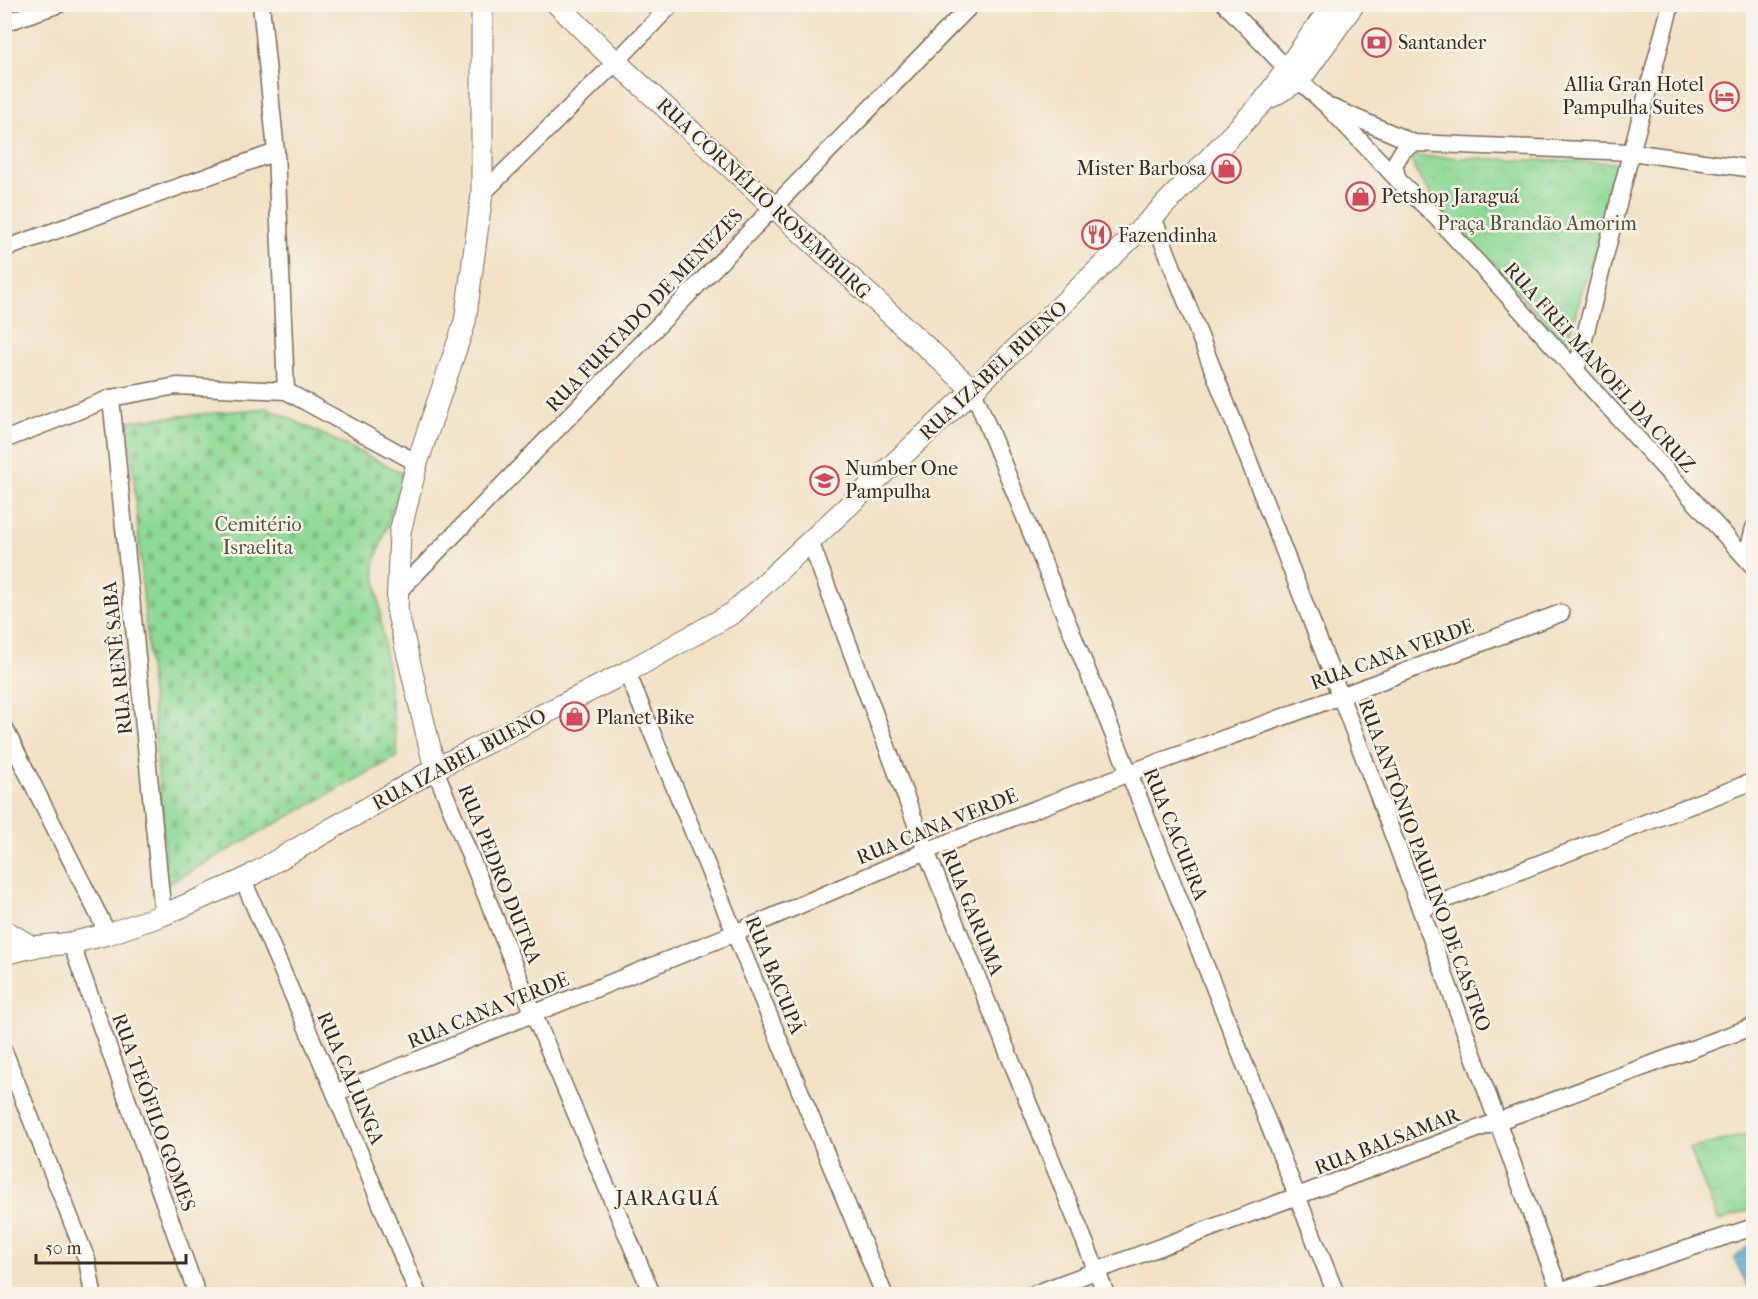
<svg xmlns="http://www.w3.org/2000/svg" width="1758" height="1299" font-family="'IM FELL French Canon',serif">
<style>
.cemetery{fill:url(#cemetery-stones);stroke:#64825a;stroke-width:1.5}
.park{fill:url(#park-crowns);stroke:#64825a;stroke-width:1.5}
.water{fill:url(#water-rules);stroke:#4a6e7a;stroke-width:1.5}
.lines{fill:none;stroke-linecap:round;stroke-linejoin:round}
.minor-casing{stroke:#7b6a58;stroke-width:19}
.tertiary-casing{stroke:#7b6a58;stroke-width:23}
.minor{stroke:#fff;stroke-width:16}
.tertiary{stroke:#fff;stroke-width:21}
.labels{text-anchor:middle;stroke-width:5;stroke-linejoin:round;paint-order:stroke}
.poi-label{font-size:20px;fill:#3b2a1e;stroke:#f7f3e8;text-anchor:start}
.street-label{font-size:20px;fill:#3b2a1e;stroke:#f7f3e8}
.park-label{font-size:20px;fill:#50563c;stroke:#f7f3e8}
.neighbourhood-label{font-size:21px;letter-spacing:1.5px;fill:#3b2a1e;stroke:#f7f3e8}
</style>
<defs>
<pattern id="cemetery-stones" width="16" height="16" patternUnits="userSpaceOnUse" patternTransform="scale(1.5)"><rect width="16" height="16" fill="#8dd996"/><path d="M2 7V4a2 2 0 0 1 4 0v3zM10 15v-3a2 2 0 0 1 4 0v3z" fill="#7bba81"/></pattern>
<pattern id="park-crowns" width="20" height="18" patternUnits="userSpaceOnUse" patternTransform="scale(1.5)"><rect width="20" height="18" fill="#8dd996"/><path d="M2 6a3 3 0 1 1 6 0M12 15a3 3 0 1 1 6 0" fill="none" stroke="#7bba81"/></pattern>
<pattern id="water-rules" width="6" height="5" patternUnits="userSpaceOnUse" patternTransform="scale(1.5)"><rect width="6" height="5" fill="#59b2d7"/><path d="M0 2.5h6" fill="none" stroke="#4b91ae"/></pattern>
</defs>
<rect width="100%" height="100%" fill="#f7f3e8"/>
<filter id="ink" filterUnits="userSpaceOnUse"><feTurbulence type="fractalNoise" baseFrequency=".0167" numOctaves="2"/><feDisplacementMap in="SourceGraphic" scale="12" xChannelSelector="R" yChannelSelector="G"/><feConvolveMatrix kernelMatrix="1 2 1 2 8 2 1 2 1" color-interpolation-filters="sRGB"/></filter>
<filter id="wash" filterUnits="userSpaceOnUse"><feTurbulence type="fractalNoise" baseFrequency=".008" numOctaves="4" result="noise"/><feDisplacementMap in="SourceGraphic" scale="24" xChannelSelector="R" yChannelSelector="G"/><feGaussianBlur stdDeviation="1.35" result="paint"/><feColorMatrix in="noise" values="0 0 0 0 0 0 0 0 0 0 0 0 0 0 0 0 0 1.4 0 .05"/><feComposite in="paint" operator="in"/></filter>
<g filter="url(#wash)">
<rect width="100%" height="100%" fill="#f2e1c5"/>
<path class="cemetery" d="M 268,408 L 405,474 L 374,564 L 398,756 L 167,884 L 129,421 Z"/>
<g class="park">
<path d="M 1408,156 L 1621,163 L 1566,345 L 1452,222 L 1422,182 Z"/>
<path d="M 1753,1133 L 1753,1209 L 1719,1221 L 1689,1149 Z"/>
</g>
<path class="water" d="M 1748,1246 L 1753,1257 L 1754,1293 L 1752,1294 L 1734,1259 Z"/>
</g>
<g filter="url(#ink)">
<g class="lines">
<defs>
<g id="minor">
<path d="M 261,4 L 276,152 L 286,391"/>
<path d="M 1225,4 L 1286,68 L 1327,106 L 1398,180 L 1438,219 L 1754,567"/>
<path d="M 4,23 L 60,4"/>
<path d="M 1333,108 L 1414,143 L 1631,152 L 1754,169"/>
<path d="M 1398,180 L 1394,165 L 1403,150 L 1414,143"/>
<path d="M 482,194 L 616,62 L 672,4"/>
<path d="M 1153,217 C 1243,447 1335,676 1420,908 C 1468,1037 1512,1166 1561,1294"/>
<path d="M 4,249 L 276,152"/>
<path d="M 1576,371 L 1630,157 L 1671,4"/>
<path d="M 973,390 L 1129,773 L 1336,1294"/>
<path d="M 111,398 L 163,915"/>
<path d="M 4,440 L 111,398 L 177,386 L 286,391 L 417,463"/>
<path d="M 810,541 L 926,851 L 1106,1294"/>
<path d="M 1746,558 L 1754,528"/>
<path d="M 397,593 L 972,4"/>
<path d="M 627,672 L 884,1294"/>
<path d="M 4,727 L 108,934"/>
<path d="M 435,769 L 534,1015 L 652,1294"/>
<path d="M 243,880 L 335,1093 L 418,1294"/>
<path d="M 1421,909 L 1754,781"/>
<path d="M 71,943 L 197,1294"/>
<path d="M 4,1051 L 87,1260 L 93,1294"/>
<path d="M 335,1093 L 735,933 L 926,851 L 1129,773 L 1341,696 L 1561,613"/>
<path d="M 1559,1291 L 1754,1227"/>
<path d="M 1034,1294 L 1754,1026"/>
</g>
<g id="tertiary">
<path d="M 557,4 L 616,62 L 973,390"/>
<path d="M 1271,97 L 1300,80 L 1354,4"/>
<path d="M 435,769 L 397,610 L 400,532 L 417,463 L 465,322 L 482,194 L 482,4"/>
<path d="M 4,930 L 32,947"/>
<path d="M 4,954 L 32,947 L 71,943 L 108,934 L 163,915 L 243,880 L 435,769 L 627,672 L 733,613 L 973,390 L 1153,217 L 1263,102 L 1333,4"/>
</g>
</defs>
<use href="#minor" class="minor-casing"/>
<use href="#tertiary" class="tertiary-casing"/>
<use href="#minor" class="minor"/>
<use href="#tertiary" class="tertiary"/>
</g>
</g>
<defs>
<symbol id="bank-ring" viewBox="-11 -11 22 22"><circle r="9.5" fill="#f7f3e8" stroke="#d1495b" stroke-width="1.5"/><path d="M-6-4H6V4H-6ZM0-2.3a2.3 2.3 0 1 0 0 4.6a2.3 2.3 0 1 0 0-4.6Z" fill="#d1495b"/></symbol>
<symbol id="hotel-ring" viewBox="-11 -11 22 22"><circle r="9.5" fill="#f7f3e8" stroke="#d1495b" stroke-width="1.5"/><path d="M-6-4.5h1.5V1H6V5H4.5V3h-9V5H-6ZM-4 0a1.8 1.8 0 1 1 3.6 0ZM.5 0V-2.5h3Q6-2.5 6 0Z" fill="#d1495b"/></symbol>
<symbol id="shop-ring" viewBox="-11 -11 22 22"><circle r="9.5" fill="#f7f3e8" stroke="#d1495b" stroke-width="1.5"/><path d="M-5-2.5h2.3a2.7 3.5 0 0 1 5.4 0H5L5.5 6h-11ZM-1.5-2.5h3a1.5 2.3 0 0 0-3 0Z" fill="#d1495b"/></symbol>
<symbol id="restaurant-ring" viewBox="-11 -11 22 22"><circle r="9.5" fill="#f7f3e8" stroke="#d1495b" stroke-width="1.5"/><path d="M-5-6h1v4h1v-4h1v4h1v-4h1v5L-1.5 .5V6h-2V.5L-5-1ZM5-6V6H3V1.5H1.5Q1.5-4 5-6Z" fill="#d1495b"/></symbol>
<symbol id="school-ring" viewBox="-11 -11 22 22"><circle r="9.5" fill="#f7f3e8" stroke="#d1495b" stroke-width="1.5"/><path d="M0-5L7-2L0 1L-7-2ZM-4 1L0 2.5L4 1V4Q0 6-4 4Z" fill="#d1495b"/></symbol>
</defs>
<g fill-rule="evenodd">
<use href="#bank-ring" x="1360" y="26" width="33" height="33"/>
<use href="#hotel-ring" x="1708" y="80" width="33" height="33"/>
<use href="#shop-ring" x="1210" y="152" width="33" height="33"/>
<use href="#shop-ring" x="1344" y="180" width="33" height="33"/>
<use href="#restaurant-ring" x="1080" y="218" width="33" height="33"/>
<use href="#school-ring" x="808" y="464" width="33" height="33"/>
<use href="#shop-ring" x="558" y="700" width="33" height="33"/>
</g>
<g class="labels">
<g class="poi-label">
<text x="1398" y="49">Santander</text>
<text x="1704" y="91" text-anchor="end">Allia Gran Hotel<tspan x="1704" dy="23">Pampulha Suites</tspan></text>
<text x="1206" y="175" text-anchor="end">Mister Barbosa</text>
<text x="1381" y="203">Petshop Jaraguá</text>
<text x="1118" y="242">Fazendinha</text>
<text x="845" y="475">Number One<tspan x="845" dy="23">Pampulha</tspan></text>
<text x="596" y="724">Planet Bike</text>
</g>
<g class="street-label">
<text transform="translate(764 198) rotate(43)" y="7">RUA CORNÉLIO ROSEMBURG</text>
<text transform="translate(644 310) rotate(-46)" y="7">RUA FURTADO DE MENEZES</text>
<text transform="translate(1600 367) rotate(48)" y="7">RUA FREI MANOEL DA CRUZ</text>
<text transform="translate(993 370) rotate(-43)" y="7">RUA IZABEL BUENO</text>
<text transform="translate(1392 654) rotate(-20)" y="7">RUA CANA VERDE</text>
<text transform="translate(117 658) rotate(-96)" y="7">RUA RENÊ SABA</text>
<text transform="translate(459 759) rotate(-28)" y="7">RUA IZABEL BUENO</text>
<text transform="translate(937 826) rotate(-22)" y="7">RUA CANA VERDE</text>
<text transform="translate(1176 834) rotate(68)" y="7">RUA CACUERA</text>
<text transform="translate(1425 865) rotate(70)" y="7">RUA ANTÔNIO PAULINO DE CASTRO</text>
<text transform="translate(500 874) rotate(68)" y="7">RUA PEDRO DUTRA</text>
<text transform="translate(973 912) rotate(68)" y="7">RUA GARUMA</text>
<text transform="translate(775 975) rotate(68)" y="7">RUA BACUPÃ</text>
<text transform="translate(488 1010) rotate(-22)" y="7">RUA CANA VERDE</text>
<text transform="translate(351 1078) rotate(67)" y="7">RUA CALUNGA</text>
<text transform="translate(154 1112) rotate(70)" y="7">RUA TEÓFILO GOMES</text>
<text transform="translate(1387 1141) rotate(-21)" y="7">RUA BALSAMAR</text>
</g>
<g class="park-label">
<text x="1537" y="230">Praça Brandão Amorim</text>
<text x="258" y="531">Cemitério<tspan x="258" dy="23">Israelita</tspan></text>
</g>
<g class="neighbourhood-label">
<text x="668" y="1205">JARAGUÁ</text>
</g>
</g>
<rect width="1758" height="1299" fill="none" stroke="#f7f3e8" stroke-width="24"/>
<path d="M36 1254v9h150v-9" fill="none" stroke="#3b2a1e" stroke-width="3"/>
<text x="45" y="1254" font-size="18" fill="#3b2a1e" stroke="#f7f3e8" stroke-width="4.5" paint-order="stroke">50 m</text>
</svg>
